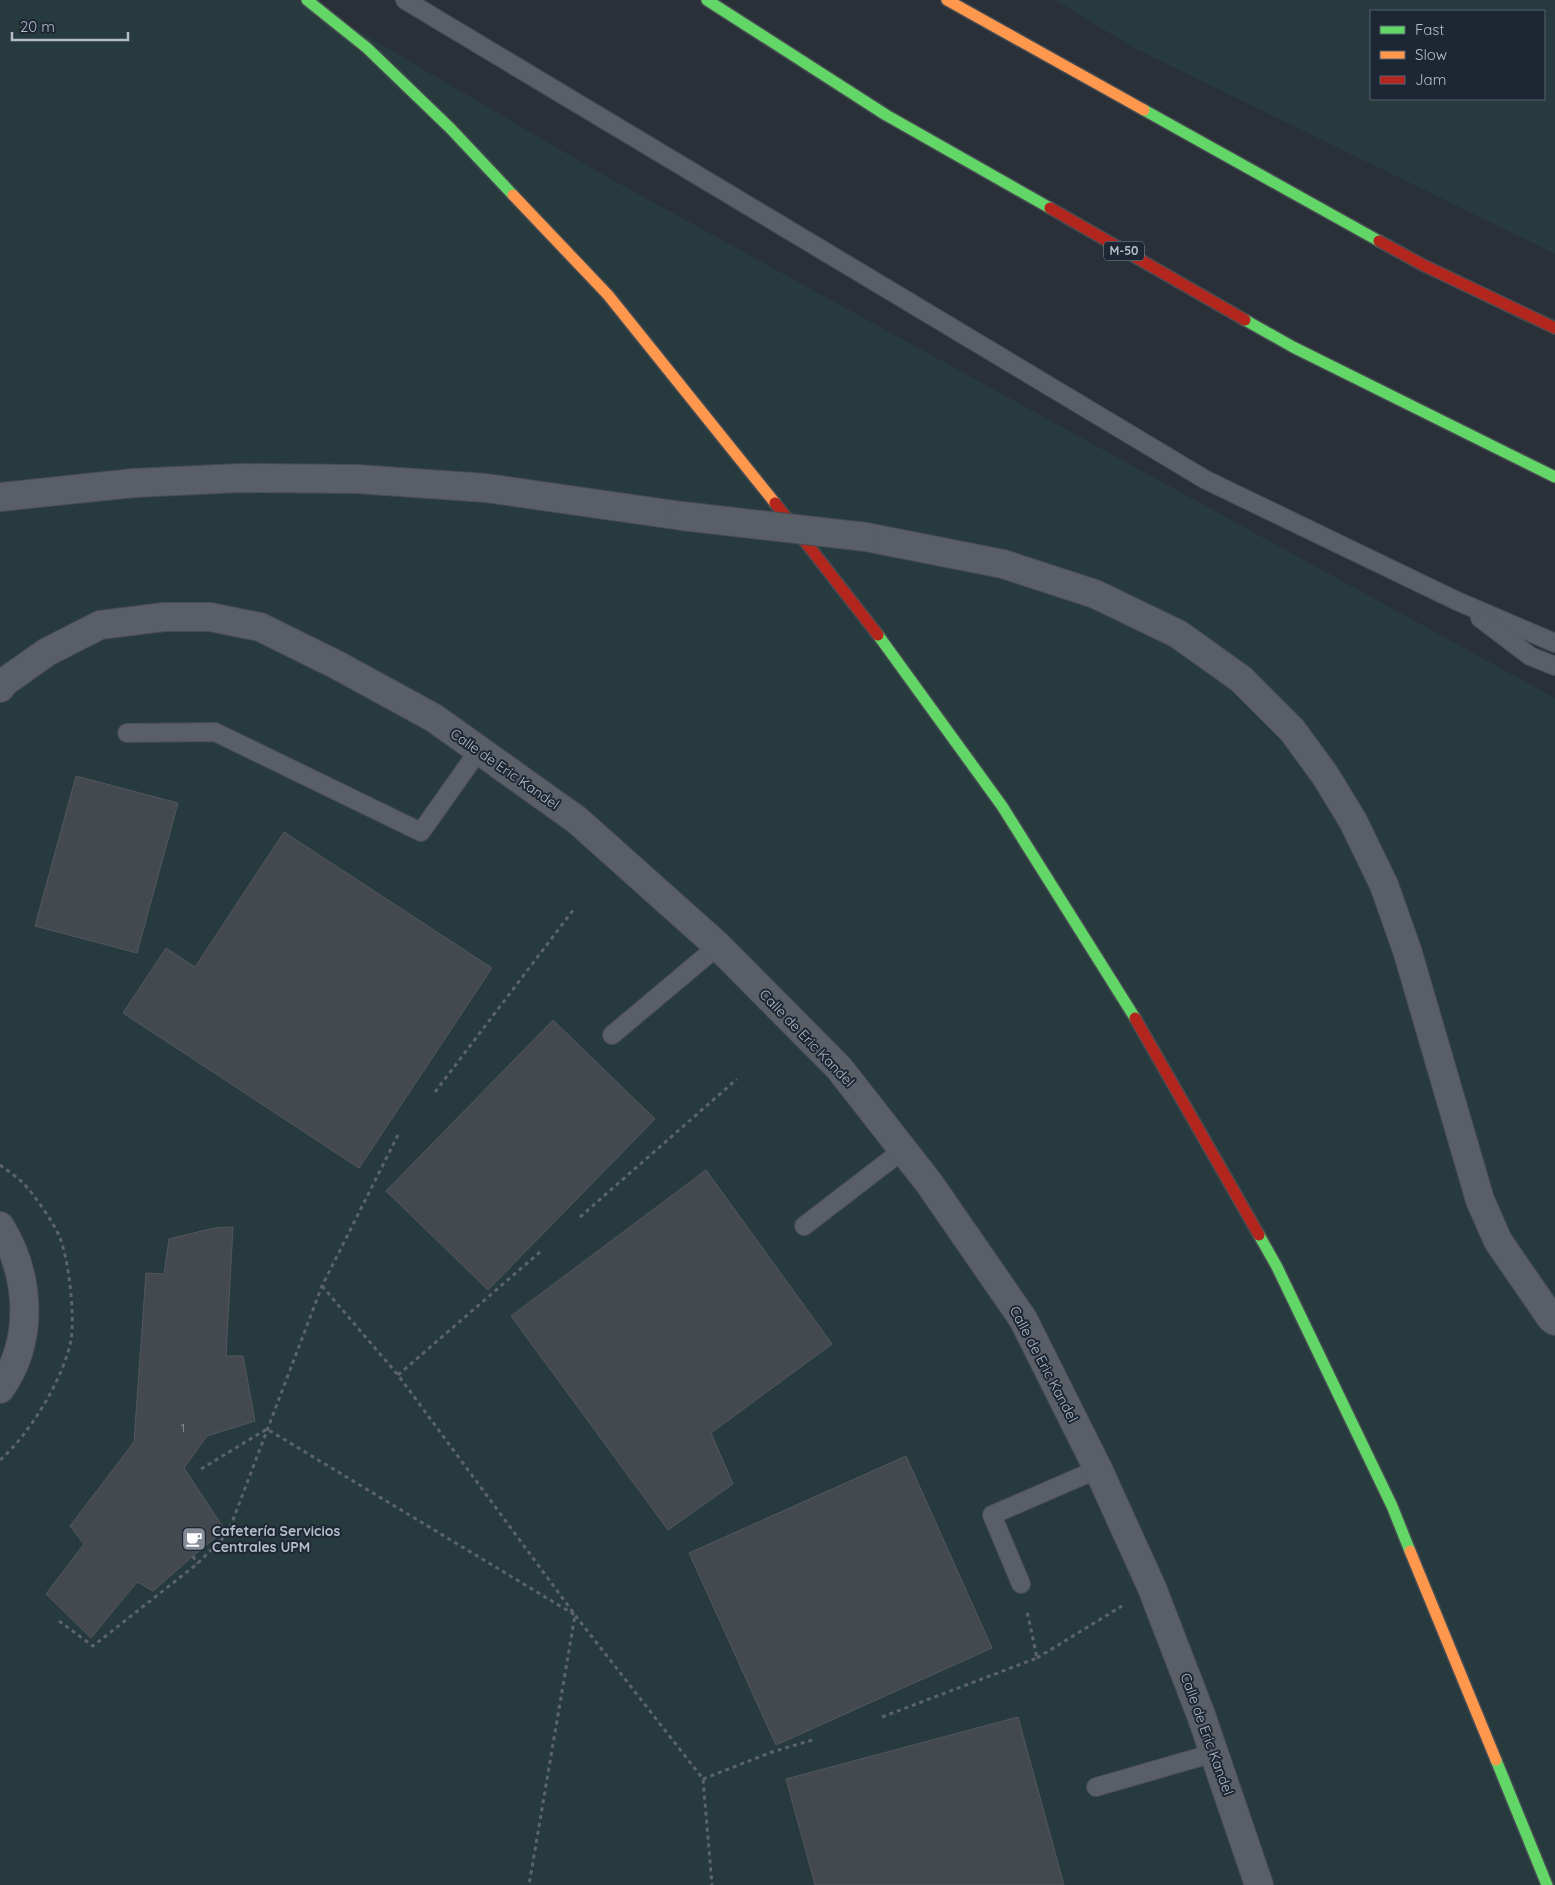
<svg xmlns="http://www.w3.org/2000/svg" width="1555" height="1885" font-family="Quicksand,sans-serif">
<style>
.green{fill:#273a3e;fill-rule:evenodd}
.building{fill:#444950;stroke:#52575f}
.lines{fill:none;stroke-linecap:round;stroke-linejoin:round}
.lane-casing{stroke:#484c53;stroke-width:20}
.street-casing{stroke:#484c53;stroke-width:30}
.fast-casing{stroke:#474c53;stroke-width:14}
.slow-casing{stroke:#474c53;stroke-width:14}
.jam-casing{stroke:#474c53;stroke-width:14}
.path{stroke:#5d636a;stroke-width:3;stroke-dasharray:4 4;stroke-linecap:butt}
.lane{stroke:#5a5e66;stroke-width:18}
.street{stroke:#5a5e66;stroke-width:28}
.fast{stroke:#63d668;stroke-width:11}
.slow{stroke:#ff974d;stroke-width:11}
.jam{stroke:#b3261e;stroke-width:11}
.street-bridge-casing{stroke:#484c53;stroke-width:30;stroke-linecap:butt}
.street-bridge{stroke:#5a5e66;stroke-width:28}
.labels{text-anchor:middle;stroke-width:4;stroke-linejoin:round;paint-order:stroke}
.number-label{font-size:11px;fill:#989fab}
.shield{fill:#1d2633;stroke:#878f9c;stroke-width:1}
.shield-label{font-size:12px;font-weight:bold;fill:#b4bcc9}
.street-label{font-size:14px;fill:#b4bcc9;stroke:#1d2633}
.poi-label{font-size:14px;font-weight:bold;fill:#b4bcc9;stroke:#1d2633;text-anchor:start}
</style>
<rect width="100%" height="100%" fill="#2a3038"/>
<g class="green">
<path d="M 0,0 L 305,0 L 602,174 L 1555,698 L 1555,1885 L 0,1885 Z"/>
<path d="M 1055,0 L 1555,0 L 1555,254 L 1134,48 ZM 1544,11 L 1544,99 L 1371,99 L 1371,11 Z"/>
</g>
<g class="building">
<path d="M 76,776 L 178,803 L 137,953 L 35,926 Z"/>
<path d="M 284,832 L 492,968 L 359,1168 L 123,1013 L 166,948 L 195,967 Z"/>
<path d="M 553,1020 L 655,1119 L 488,1290 L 386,1191 Z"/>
<path d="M 706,1170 L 832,1344 L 711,1433 L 733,1484 L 668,1530 L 511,1316 Z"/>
<path d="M 233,1227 L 226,1356 L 243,1356 L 255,1421 L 207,1436 L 184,1468 L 225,1530 L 193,1556 L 153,1591 L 137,1582 L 91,1638 L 46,1594 L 84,1544 L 70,1526 L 134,1442 L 146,1273 L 164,1274 L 169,1239 L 214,1228 Z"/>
<path d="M 906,1456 L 992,1648 L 776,1745 L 689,1553 Z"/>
<path d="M 1018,1717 L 1064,1885 L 815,1885 L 786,1779 Z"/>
</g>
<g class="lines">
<defs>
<g id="lane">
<path d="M 405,0 L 1206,480 L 1457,601 L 1555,643"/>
<path d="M 1480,618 L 1530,656 L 1555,666"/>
<path d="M 127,733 L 215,732 L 421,832 L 479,750"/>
<path d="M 612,1035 L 718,946"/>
<path d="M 804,1226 L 903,1150"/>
<path d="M 1021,1584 L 992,1515 L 1098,1469"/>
<path d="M 1096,1787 L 1214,1753"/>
</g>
<g id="street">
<path d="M 0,497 L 134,483 L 241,478 L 357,479 L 486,488 L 682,516"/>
<path d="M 866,537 L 1003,564 L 1095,594 L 1178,634 L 1241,679 L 1292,730 L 1325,775 L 1353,821 L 1384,885 L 1407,950 L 1480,1200 L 1498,1241 L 1551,1318 L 1555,1321"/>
<path d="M 0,688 L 6,681 L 47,652 L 100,625 L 164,617 L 210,617 L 260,627 L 337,665 L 434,718 L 577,820 L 718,946 L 839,1068 L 929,1183 L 1023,1319 L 1098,1469 L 1152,1588 L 1201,1715 L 1259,1885"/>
<path d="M 0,1226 C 30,1275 35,1340 0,1389"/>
</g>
<g id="fast">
<path d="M 307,0 L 367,48 L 451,129 L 513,195"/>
<path d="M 707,0 L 886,115 L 1050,208"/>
<path d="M 1144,110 L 1379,241"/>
<path d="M 1245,320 L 1293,347 L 1555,477"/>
<path d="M 878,635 L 1002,806 L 1135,1018"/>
<path d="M 1259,1235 L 1277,1267 L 1392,1506 L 1410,1551"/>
<path d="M 1496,1760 L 1547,1885"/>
</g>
<g id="slow">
<path d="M 947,0 L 1144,110"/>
<path d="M 513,195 L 608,295 L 775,503"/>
<path d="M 1410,1551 L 1496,1760"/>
</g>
<g id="jam">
<path d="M 1050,208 L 1245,320"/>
<path d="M 1379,241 L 1423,265 L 1555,328"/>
<path d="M 775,503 L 878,635"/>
<path d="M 1135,1018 L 1259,1235"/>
</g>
</defs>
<use href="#lane" class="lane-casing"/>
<use href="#street" class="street-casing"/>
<use href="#fast" class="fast-casing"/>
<use href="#slow" class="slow-casing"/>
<use href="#jam" class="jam-casing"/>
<g class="path">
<path d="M 435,1092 L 574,909"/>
<path d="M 0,1165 C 8,1171 17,1177 24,1184 C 33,1193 56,1226 60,1238 C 69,1261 75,1316 71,1340 C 64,1378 29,1435 0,1460"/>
<path d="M 580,1217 L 737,1079"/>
<path d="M 322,1286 L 398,1375 L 575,1615 L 703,1779 L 712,1885"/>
<path d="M 398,1375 L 540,1252"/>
<path d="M 201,1469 L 267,1429 L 575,1615 L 529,1885"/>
<path d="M 193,1556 L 197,1564"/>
<path d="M 59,1621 L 93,1646 L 197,1564 L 228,1533 L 322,1286 L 398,1135"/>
<path d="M 1037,1658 L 1122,1606"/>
<path d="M 882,1717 L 1037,1658 L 1027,1611"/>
<path d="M 703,1779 L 772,1752 L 816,1739"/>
</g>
<use href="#lane" class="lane"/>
<use href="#street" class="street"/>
<use href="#fast" class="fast"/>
<use href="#slow" class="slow"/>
<use href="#jam" class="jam"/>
<defs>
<path id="street-bridge" d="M 682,516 L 866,537"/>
</defs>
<use href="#street-bridge" class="street-bridge-casing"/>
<use href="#street-bridge" class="street-bridge"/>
</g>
<defs>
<symbol id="cafe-square" viewBox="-11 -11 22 22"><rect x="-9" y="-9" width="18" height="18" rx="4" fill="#848b96" stroke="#1d2633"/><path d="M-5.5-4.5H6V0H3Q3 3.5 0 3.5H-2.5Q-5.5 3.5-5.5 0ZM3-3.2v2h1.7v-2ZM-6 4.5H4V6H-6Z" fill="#fff"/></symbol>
</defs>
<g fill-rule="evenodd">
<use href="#cafe-square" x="180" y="1525" width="28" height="28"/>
</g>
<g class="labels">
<g class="number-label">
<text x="183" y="1432">1</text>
</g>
<rect class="shield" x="1104" y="241.5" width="40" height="19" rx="4"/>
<g class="shield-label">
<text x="1124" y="255">M-50</text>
</g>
<g class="street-label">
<text transform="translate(505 769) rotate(35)" y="5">Calle de Eric Kandel</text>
<text transform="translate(807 1038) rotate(46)" y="5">Calle de Eric Kandel</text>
<text transform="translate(1044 1364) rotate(62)" y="5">Calle de Eric Kandel</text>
<text transform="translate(1207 1734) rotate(70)" y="5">Calle de Eric Kandel</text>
</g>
<g class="poi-label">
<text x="212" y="1536">Cafetería Servicios<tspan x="212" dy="16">Centrales UPM</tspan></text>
</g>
</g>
<rect x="1370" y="10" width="175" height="90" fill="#1d2633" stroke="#59626f"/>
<rect x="1380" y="26" width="25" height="8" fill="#63d668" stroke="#59626f"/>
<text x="1415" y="35" font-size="15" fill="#b4bcc9">Fast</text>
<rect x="1380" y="51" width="25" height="8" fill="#ff974d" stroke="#59626f"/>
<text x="1415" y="60" font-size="15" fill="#b4bcc9">Slow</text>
<rect x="1380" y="76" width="25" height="8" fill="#b3261e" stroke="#59626f"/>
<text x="1415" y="85" font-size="15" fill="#b4bcc9">Jam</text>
<path d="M12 32v8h116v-8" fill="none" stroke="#b4bcc9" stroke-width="2.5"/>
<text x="20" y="32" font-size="15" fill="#b4bcc9" stroke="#1d2633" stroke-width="4" paint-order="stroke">20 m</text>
</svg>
